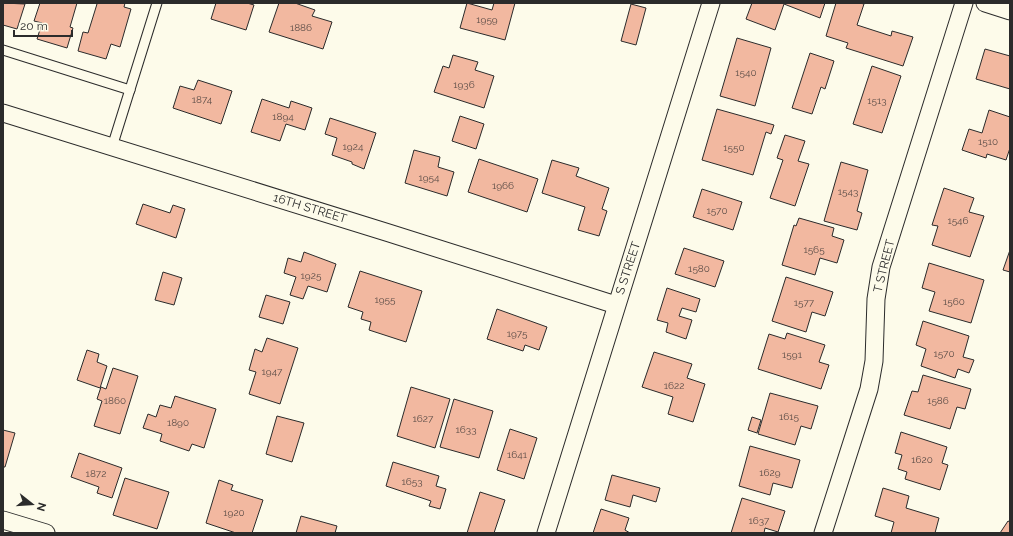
<svg xmlns="http://www.w3.org/2000/svg" width="1013" height="536" font-family="Raleway,sans-serif">
<style>
.building{fill:#f2b8a0;stroke:#2b2b2b}
.lines{fill:none;stroke-linecap:round;stroke-linejoin:round}
.service-casing{stroke:#2b2b2b;stroke-width:11}
.minor-casing{stroke:#2b2b2b;stroke-width:19}
.service{stroke:#fdfbea;stroke-width:9}
.minor{stroke:#fdfbea;stroke-width:17}
.labels{text-anchor:middle;stroke-width:3;stroke-linejoin:round;paint-order:stroke}
.number-label{font-size:10px;fill:#5d4e48}
.street-label{font-size:12px;fill:#2b2b2b;stroke:#fdfbea}
</style>
<rect width="100%" height="100%" fill="#fdfbea"/>
<g class="building">
<path d="M 3,3 L 25,4 L 17,29 L 3,25 Z"/>
<path d="M 40,3 L 77,3 L 70,27 L 73,28 L 67,48 L 37,39 L 42,23 L 34,21 Z"/>
<path d="M 95,3 L 125,3 L 124,7 L 131,9 L 120,47 L 111,44 L 106,59 L 78,51 L 83,32 L 88,33 L 97,4 Z"/>
<path d="M 216,3 L 247,3 L 254,5 L 246,30 L 211,19 Z"/>
<path d="M 279,3 L 295,3 L 315,10 L 312,16 L 332,22 L 323,49 L 269,32 Z"/>
<path d="M 467,3 L 492,10 L 494,3 L 515,3 L 505,40 L 460,28 Z"/>
<path d="M 752,3 L 825,3 L 820,18 L 784,4 L 775,30 L 746,19 Z"/>
<path d="M 836,3 L 860,3 L 864,4 L 857,25 L 891,36 L 892,31 L 913,37 L 903,66 L 846,48 L 848,43 L 826,36 Z"/>
<path d="M 631,4 L 646,8 L 636,45 L 621,41 Z"/>
<path d="M 737,38 L 771,48 L 755,106 L 720,96 Z"/>
<path d="M 985,49 L 1010,56 L 1010,89 L 976,79 Z"/>
<path d="M 810,53 L 834,61 L 825,89 L 821,87 L 812,114 L 792,108 Z"/>
<path d="M 453,55 L 478,62 L 475,70 L 494,76 L 484,108 L 434,92 L 443,66 L 449,68 Z"/>
<path d="M 872,66 L 901,76 L 882,133 L 853,124 Z"/>
<path d="M 198,80 L 232,91 L 221,124 L 173,108 L 180,86 L 194,90 Z"/>
<path d="M 262,99 L 289,108 L 291,101 L 312,108 L 305,130 L 286,124 L 280,141 L 251,132 Z"/>
<path d="M 717,109 L 774,125 L 771,134 L 766,132 L 753,175 L 702,160 Z"/>
<path d="M 989,110 L 1010,117 L 1010,148 L 1006,160 L 987,154 L 986,158 L 962,150 L 969,129 L 982,133 Z"/>
<path d="M 460,116 L 484,124 L 476,149 L 452,141 Z"/>
<path d="M 330,118 L 376,133 L 364,169 L 352,164 L 352,162 L 332,155 L 337,138 L 325,134 Z"/>
<path d="M 785,135 L 805,141 L 798,161 L 809,164 L 795,206 L 770,198 L 783,160 L 777,158 Z"/>
<path d="M 414,150 L 440,157 L 438,167 L 454,172 L 447,196 L 405,183 Z"/>
<path d="M 479,159 L 538,179 L 527,212 L 468,192 Z"/>
<path d="M 552,160 L 579,168 L 576,176 L 609,188 L 602,209 L 607,211 L 599,236 L 578,230 L 585,207 L 542,193 Z"/>
<path d="M 841,162 L 868,170 L 857,211 L 862,213 L 857,230 L 824,221 Z"/>
<path d="M 944,188 L 974,198 L 969,212 L 984,216 L 970,257 L 932,245 L 938,226 L 932,225 Z"/>
<path d="M 702,189 L 742,202 L 733,230 L 693,217 Z"/>
<path d="M 143,204 L 170,213 L 173,205 L 185,209 L 176,238 L 136,224 Z"/>
<path d="M 799,218 L 834,228 L 832,236 L 844,240 L 837,263 L 820,258 L 815,275 L 782,265 L 794,225 L 796,226 Z"/>
<path d="M 684,248 L 724,261 L 715,287 L 675,274 Z"/>
<path d="M 1010,250 L 1010,272 L 1003,270 Z"/>
<path d="M 304,252 L 336,264 L 327,292 L 308,286 L 303,299 L 290,295 L 296,277 L 284,273 L 288,258 L 301,262 Z"/>
<path d="M 929,263 L 984,280 L 971,323 L 929,311 L 935,292 L 922,288 Z"/>
<path d="M 360,271 L 422,291 L 406,342 L 369,330 L 371,322 L 361,319 L 363,312 L 348,307 Z"/>
<path d="M 163,272 L 182,278 L 174,305 L 155,300 Z"/>
<path d="M 786,277 L 833,292 L 825,316 L 812,312 L 806,332 L 772,321 Z"/>
<path d="M 667,288 L 700,299 L 696,312 L 682,308 L 679,316 L 692,320 L 686,339 L 666,332 L 668,323 L 657,320 Z"/>
<path d="M 266,295 L 290,302 L 283,324 L 259,317 Z"/>
<path d="M 497,309 L 547,327 L 539,350 L 525,345 L 523,351 L 487,339 Z"/>
<path d="M 923,321 L 969,336 L 963,357 L 974,360 L 969,373 L 958,369 L 955,378 L 921,366 L 926,349 L 916,345 Z"/>
<path d="M 787,333 L 825,345 L 819,362 L 829,365 L 821,389 L 758,369 L 769,334 L 785,339 Z"/>
<path d="M 267,338 L 298,348 L 280,404 L 249,394 L 256,372 L 249,370 L 255,349 L 262,352 Z"/>
<path d="M 87,350 L 99,354 L 97,362 L 107,366 L 100,388 L 77,380 Z"/>
<path d="M 654,352 L 692,364 L 687,378 L 705,384 L 693,422 L 668,414 L 673,397 L 642,387 Z"/>
<path d="M 113,368 L 138,376 L 120,434 L 94,426 L 102,401 L 97,399 L 101,387 L 106,389 Z"/>
<path d="M 923,375 L 971,389 L 965,409 L 957,407 L 950,429 L 904,415 L 912,391 L 918,392 Z"/>
<path d="M 411,387 L 450,399 L 435,448 L 397,436 Z"/>
<path d="M 770,393 L 818,406 L 811,429 L 801,426 L 795,445 L 758,434 Z"/>
<path d="M 175,396 L 216,409 L 204,448 L 192,444 L 189,451 L 160,441 L 162,434 L 143,428 L 148,414 L 156,417 L 160,405 L 171,408 Z"/>
<path d="M 454,399 L 493,411 L 479,458 L 440,447 Z"/>
<path d="M 277,416 L 304,423 L 292,462 L 266,454 Z"/>
<path d="M 752,417 L 761,420 L 757,433 L 748,430 Z"/>
<path d="M 510,429 L 537,438 L 524,479 L 497,470 Z"/>
<path d="M 3,430 L 15,433 L 5,467 L 3,467 Z"/>
<path d="M 901,432 L 947,447 L 942,463 L 948,465 L 940,490 L 905,479 L 907,472 L 898,469 L 902,455 L 895,453 Z"/>
<path d="M 750,446 L 800,460 L 792,488 L 773,483 L 770,495 L 739,486 Z"/>
<path d="M 79,453 L 122,468 L 112,498 L 97,493 L 99,487 L 71,477 Z"/>
<path d="M 393,462 L 439,476 L 436,486 L 446,489 L 440,509 L 429,506 L 431,501 L 386,486 Z"/>
<path d="M 612,475 L 660,488 L 656,502 L 633,495 L 630,507 L 605,500 Z"/>
<path d="M 125,478 L 169,492 L 157,529 L 113,515 Z"/>
<path d="M 219,480 L 233,485 L 231,490 L 263,500 L 252,533 L 236,533 L 206,523 Z"/>
<path d="M 883,488 L 909,496 L 906,508 L 939,518 L 935,533 L 891,533 L 894,522 L 875,516 Z"/>
<path d="M 480,492 L 505,500 L 494,533 L 467,533 Z"/>
<path d="M 742,498 L 785,511 L 778,532 L 765,528 L 764,533 L 731,533 Z"/>
<path d="M 601,509 L 629,518 L 625,530 L 630,533 L 593,533 Z"/>
<path d="M 301,516 L 337,526 L 335,533 L 296,533 Z"/>
<path d="M 1008,521 L 1010,522 L 1010,533 L 1000,533 Z"/>
</g>
<g class="lines">
<defs>
<g id="service">
<path d="M 3,50 L 130,90"/>
<path d="M 112,147 L 157,3"/>
</g>
<g id="minor">
<path d="M 985,3 L 1010,11"/>
<path d="M 3,113 L 389,233 L 616,305"/>
<path d="M 3,520 L 46,533"/>
<path d="M 546,533 L 711,3"/>
<path d="M 823,533 L 869,389 L 874,361 L 876,299 L 881,267 L 964,3"/>
</g>
</defs>
<use href="#service" class="service-casing"/>
<use href="#minor" class="minor-casing"/>
<use href="#service" class="service"/>
<use href="#minor" class="minor"/>
</g>
<g class="labels">
<g class="number-label">
<text x="487" y="23">1959</text>
<text x="301" y="31">1886</text>
<text x="746" y="76">1540</text>
<text x="464" y="88">1936</text>
<text x="202" y="103">1874</text>
<text x="877" y="104">1513</text>
<text x="283" y="120">1894</text>
<text x="988" y="145">1510</text>
<text x="353" y="150">1924</text>
<text x="734" y="151">1550</text>
<text x="429" y="181">1954</text>
<text x="503" y="189">1966</text>
<text x="848" y="195">1543</text>
<text x="717" y="214">1570</text>
<text x="958" y="224">1546</text>
<text x="814" y="253">1565</text>
<text x="699" y="272">1580</text>
<text x="311" y="279">1925</text>
<text x="385" y="303">1955</text>
<text x="954" y="305">1560</text>
<text x="804" y="306">1577</text>
<text x="517" y="337">1975</text>
<text x="944" y="357">1570</text>
<text x="792" y="358">1591</text>
<text x="272" y="375">1947</text>
<text x="674" y="389">1622</text>
<text x="115" y="404">1860</text>
<text x="938" y="404">1586</text>
<text x="789" y="420">1615</text>
<text x="423" y="422">1627</text>
<text x="178" y="426">1890</text>
<text x="466" y="433">1633</text>
<text x="517" y="458">1641</text>
<text x="922" y="463">1620</text>
<text x="770" y="476">1629</text>
<text x="96" y="477">1872</text>
<text x="412" y="485">1653</text>
<text x="234" y="516">1920</text>
<text x="759" y="524">1637</text>
</g>
<g class="street-label">
<text transform="translate(310 208) rotate(17)" y="4">16TH STREET</text>
<text transform="translate(884 266) rotate(-76)" y="4">T STREET</text>
<text transform="translate(628 268) rotate(-72)" y="4">S STREET</text>
</g>
</g>
<rect width="1013" height="536" fill="none" stroke="#2b2b2b" stroke-width="8"/>
<g transform="translate(32 504) rotate(107)" stroke="#fdfbea" stroke-width="3" paint-order="stroke">
<path d="M0-3L7 15L0 10L-7 15Z" fill="#2b2b2b"/>
<text y="-6" font-size="11" font-weight="bold" text-anchor="middle" fill="#2b2b2b">N</text>
</g>
<path d="M14 30v6h58v-6" fill="none" stroke="#2b2b2b" stroke-width="2"/>
<text x="20" y="30" font-size="12" fill="#2b2b2b" stroke="#fdfbea" stroke-width="3" paint-order="stroke">20 m</text>
</svg>
